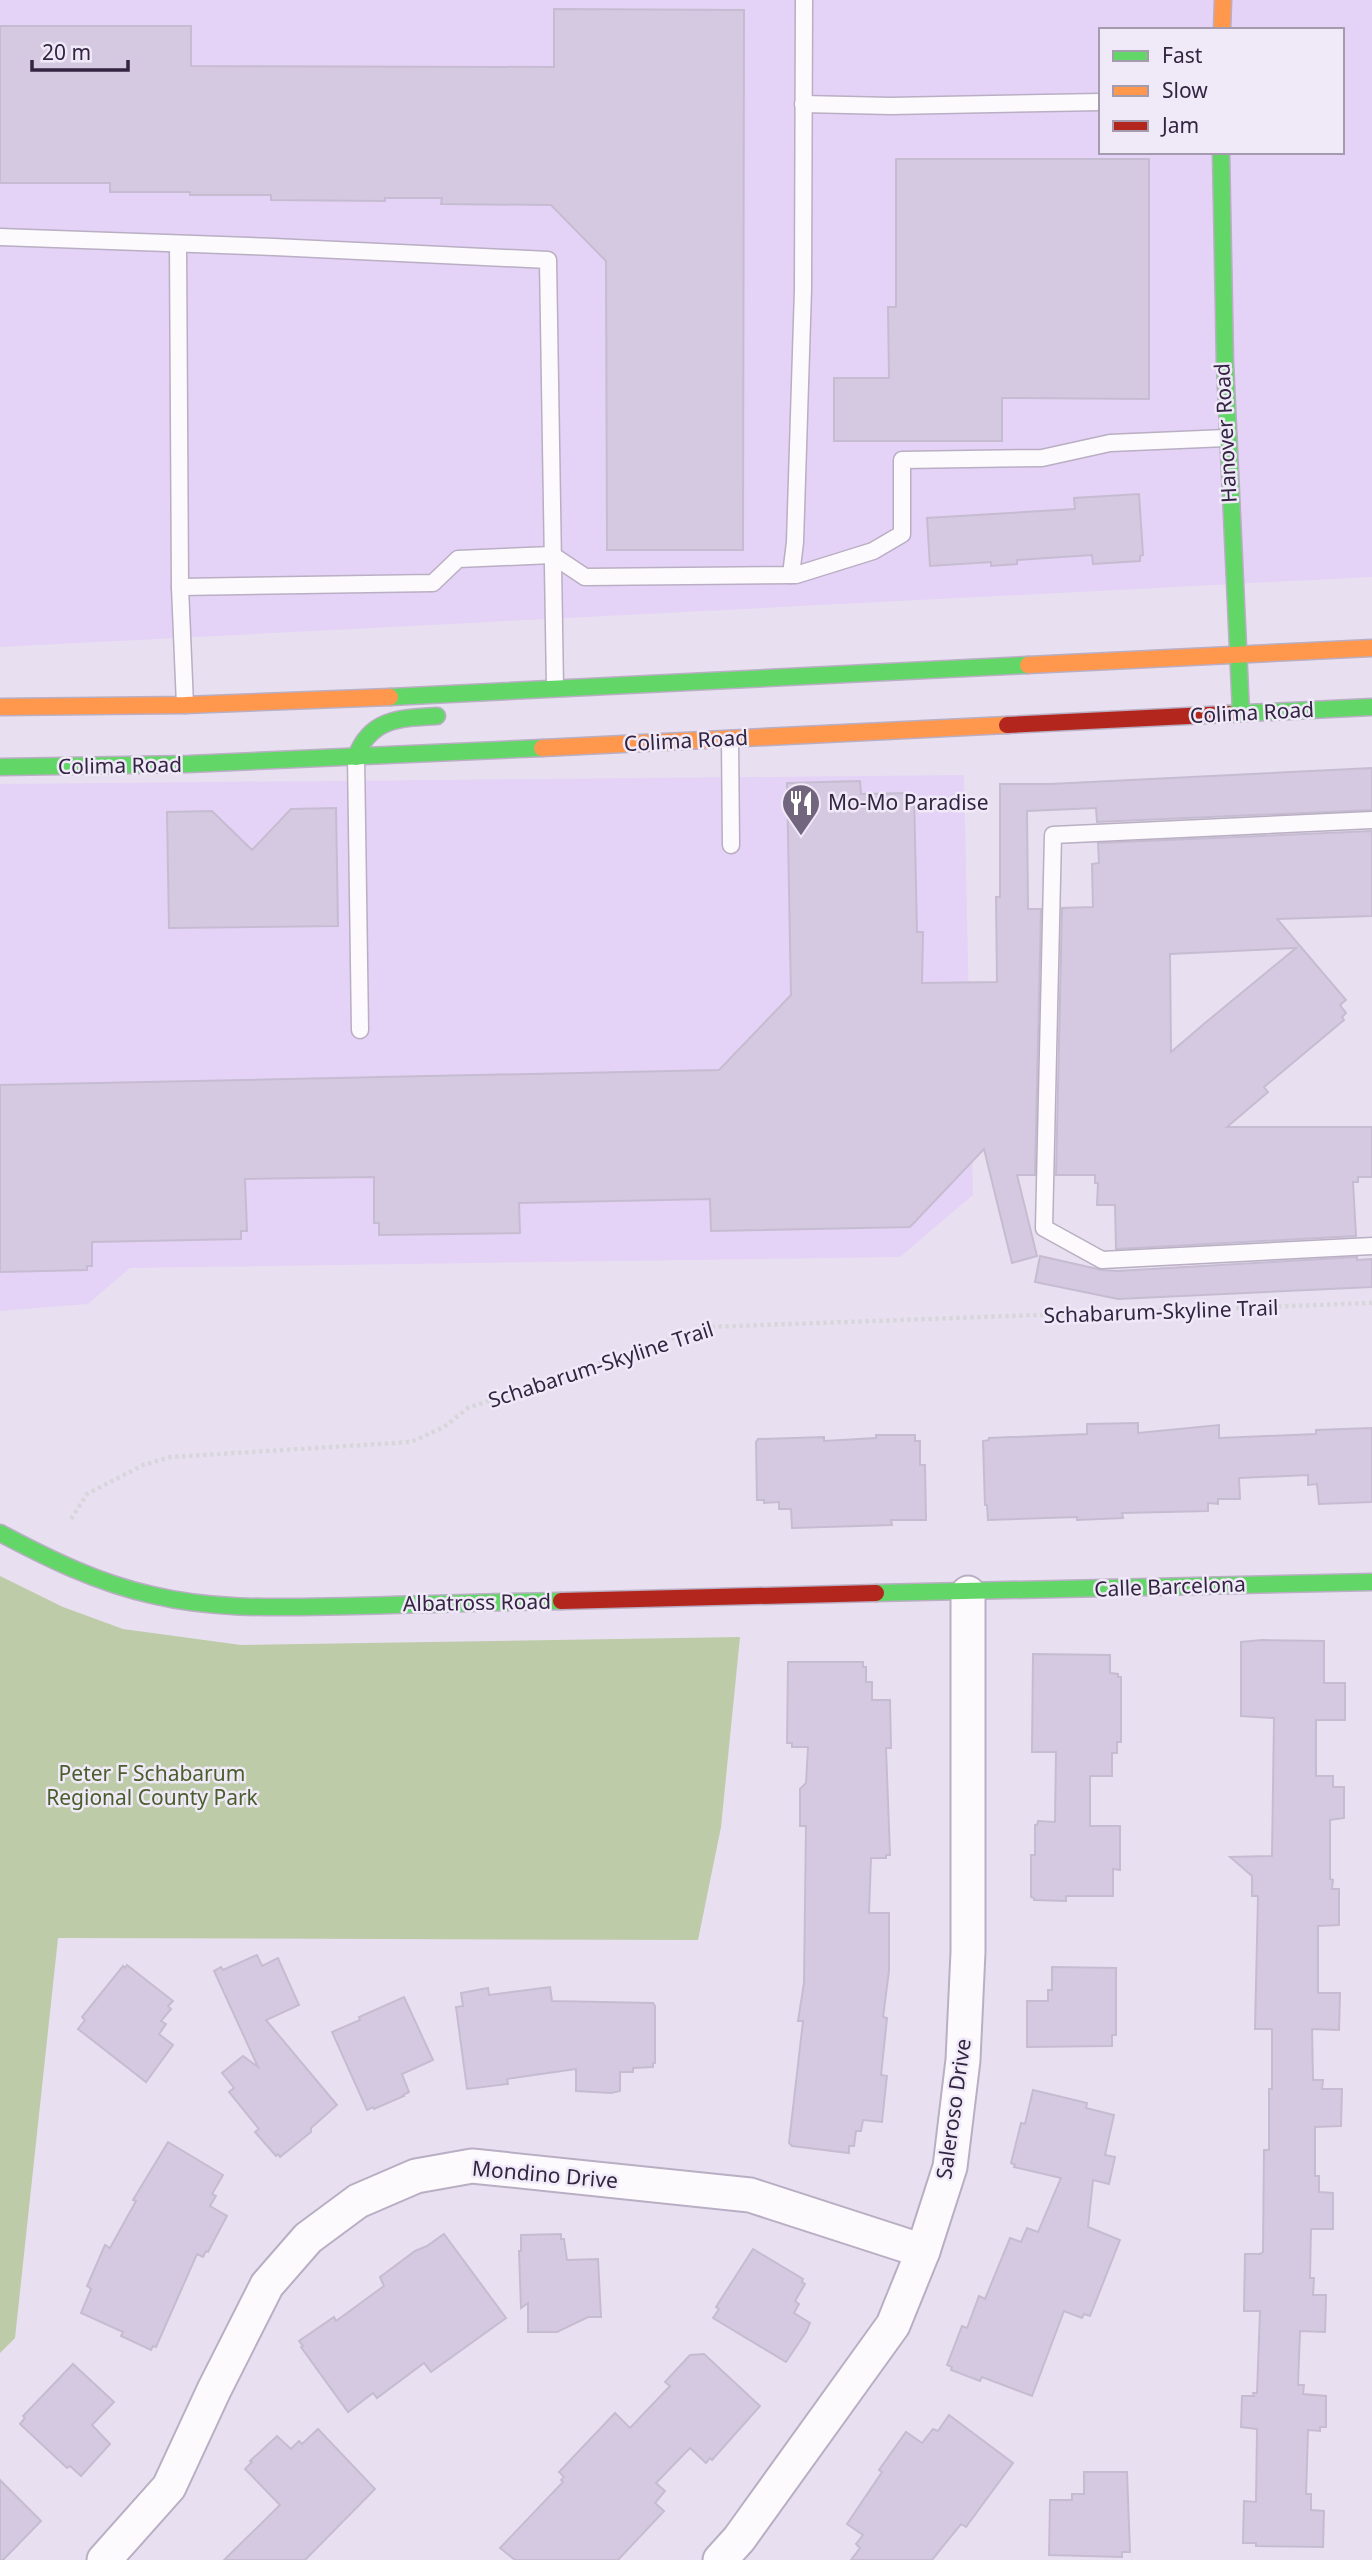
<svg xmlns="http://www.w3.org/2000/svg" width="1372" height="2560" font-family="'Noto Sans',sans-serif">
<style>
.built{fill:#e4d3f6;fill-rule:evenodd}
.green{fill:#bdcba8}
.building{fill:#d5c9e1;stroke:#c6bcd1;stroke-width:2;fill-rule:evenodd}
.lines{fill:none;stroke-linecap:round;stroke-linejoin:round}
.lane-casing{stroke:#b9aec3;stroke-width:19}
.street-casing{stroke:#b9aec3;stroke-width:37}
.fast-casing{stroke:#b9aec3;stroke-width:19}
.slow-casing{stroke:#b9aec3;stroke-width:19}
.jam-casing{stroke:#b9aec3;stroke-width:19}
.path{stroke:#d8d6db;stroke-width:4.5;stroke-dasharray:3.5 3.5;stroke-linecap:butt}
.lane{stroke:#fcfafd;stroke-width:16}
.street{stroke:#fcfafd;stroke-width:33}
.fast{stroke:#63d668;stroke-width:16}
.slow{stroke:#ff974d;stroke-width:16}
.jam{stroke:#b3261e;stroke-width:16}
.labels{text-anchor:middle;stroke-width:5;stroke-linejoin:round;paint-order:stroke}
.street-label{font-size:21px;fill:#332541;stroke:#f0e9f8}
.poi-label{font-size:21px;fill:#332541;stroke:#f0e9f8;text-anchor:start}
.park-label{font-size:21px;fill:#4a5e2b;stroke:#f0e9f8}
</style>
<rect width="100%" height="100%" fill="#e8e0f0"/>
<g class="built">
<path d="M 0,0 L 1372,0 L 1372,577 L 0,647 ZM 1101,30 L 1342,30 L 1342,152 L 1101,152 Z"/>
<path d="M 964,775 L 973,1195 L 900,1257 L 130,1268 L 88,1304 L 0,1311 L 0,784 Z"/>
</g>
<path class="green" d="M 0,1576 L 63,1607 L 123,1629 L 241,1645 L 740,1637 L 721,1827 L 698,1940 L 58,1938 L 15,2338 L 0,2353 Z"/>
<g class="building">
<path d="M 554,9 L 744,10 L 743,550 L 607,550 L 606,261 L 551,205 L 441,204 L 442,198 L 385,198 L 385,201 L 271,200 L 271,195 L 190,195 L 190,192 L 110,192 L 110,183 L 0,183 L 0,26 L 191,26 L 191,66 L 554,67 Z"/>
<path d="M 896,159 L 1149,159 L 1149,399 L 1002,398 L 1002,441 L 834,441 L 834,378 L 889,378 L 888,307 L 896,307 Z"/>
<path d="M 1139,494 L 1143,555 L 1140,556 L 1140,561 L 1093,564 L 1092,555 L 1017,560 L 1017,564 L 991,566 L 991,562 L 930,566 L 927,518 L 1075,509 L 1074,498 Z"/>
<path d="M 1372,768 L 1372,810 L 1097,822 L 1096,808 L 1027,811 L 1028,909 L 1041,909 L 1035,1175 L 1017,1175 L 1037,1256 L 1012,1263 L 984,1149 L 910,1227 L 711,1231 L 710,1199 L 519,1203 L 520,1233 L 379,1235 L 379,1223 L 374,1223 L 374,1177 L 245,1179 L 247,1231 L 241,1231 L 241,1239 L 92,1242 L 92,1266 L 87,1266 L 87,1270 L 0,1272 L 0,1085 L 719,1070 L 791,995 L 787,783 L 860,781 L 861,794 L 914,793 L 917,932 L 923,932 L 922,983 L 997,982 L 996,897 L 1000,897 L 1000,784 L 1050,784 Z"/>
<path d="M 336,808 L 338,926 L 169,928 L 167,812 L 212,811 L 252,850 L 291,809 Z"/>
<path d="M 1372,831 L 1372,916 L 1277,919 L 1346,1000 L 1340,1005 L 1346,1013 L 1342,1017 L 1344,1020 L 1264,1087 L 1268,1092 L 1227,1127 L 1372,1127 L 1372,1177 L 1358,1177 L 1358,1182 L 1353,1182 L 1356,1236 L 1116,1249 L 1115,1205 L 1097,1205 L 1098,1183 L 1095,1183 L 1095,1175 L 1056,1175 L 1062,908 L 1093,907 L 1092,864 L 1099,863 L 1098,843 ZM 1296,948 L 1205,1023 L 1171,1052 L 1170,954 Z"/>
<path d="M 1040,1256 L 1102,1270 L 1117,1271 L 1357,1257 L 1357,1260 L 1372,1259 L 1372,1287 L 1118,1299 L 1035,1282 Z"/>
<path d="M 1138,1423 L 1138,1433 L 1219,1425 L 1219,1438 L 1316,1434 L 1316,1430 L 1372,1428 L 1372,1502 L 1319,1504 L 1317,1484 L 1308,1485 L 1308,1475 L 1239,1478 L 1240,1499 L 1218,1499 L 1218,1504 L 1208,1503 L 1208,1511 L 1122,1513 L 1123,1518 L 1077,1520 L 1077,1517 L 988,1520 L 987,1505 L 985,1505 L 983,1441 L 989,1440 L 989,1438 L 1087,1434 L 1087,1424 Z"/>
<path d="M 876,1435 L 915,1435 L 915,1441 L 920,1441 L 920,1465 L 925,1465 L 926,1520 L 891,1520 L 892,1525 L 792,1528 L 791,1509 L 779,1509 L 779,1502 L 764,1503 L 764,1500 L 757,1500 L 756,1442 L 758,1439 L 824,1437 L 824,1441 L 876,1438 Z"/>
<path d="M 1262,1640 L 1324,1641 L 1324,1683 L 1345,1683 L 1345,1720 L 1316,1720 L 1316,1776 L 1333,1776 L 1333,1787 L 1344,1787 L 1344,1818 L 1330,1820 L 1330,1879 L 1333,1880 L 1332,1889 L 1339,1889 L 1339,1925 L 1318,1926 L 1318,1993 L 1340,1993 L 1339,2030 L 1312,2029 L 1313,2080 L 1323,2080 L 1322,2089 L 1342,2089 L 1341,2126 L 1315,2127 L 1315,2176 L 1319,2176 L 1319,2192 L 1333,2193 L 1333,2229 L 1311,2229 L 1310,2278 L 1314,2278 L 1313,2295 L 1326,2295 L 1325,2332 L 1300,2331 L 1298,2385 L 1304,2385 L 1303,2394 L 1326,2396 L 1326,2427 L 1320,2427 L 1320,2431 L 1308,2430 L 1306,2494 L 1311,2494 L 1311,2510 L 1324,2511 L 1323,2547 L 1256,2546 L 1256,2543 L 1243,2543 L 1244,2501 L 1256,2502 L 1257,2429 L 1241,2427 L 1242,2396 L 1254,2396 L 1253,2393 L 1257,2393 L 1260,2311 L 1244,2311 L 1245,2254 L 1260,2254 L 1263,2252 L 1264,2150 L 1269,2150 L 1269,2089 L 1272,2089 L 1272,2029 L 1255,2029 L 1258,1896 L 1252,1896 L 1252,1876 L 1230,1857 L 1272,1856 L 1274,1718 L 1241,1716 L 1241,1642 Z"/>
<path d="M 1033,1654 L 1110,1655 L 1110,1673 L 1118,1674 L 1118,1677 L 1121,1677 L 1121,1742 L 1117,1742 L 1117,1753 L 1112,1753 L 1112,1776 L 1090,1776 L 1090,1826 L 1120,1826 L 1120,1870 L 1113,1869 L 1113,1896 L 1066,1896 L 1066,1901 L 1034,1900 L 1034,1898 L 1031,1897 L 1031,1855 L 1035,1855 L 1035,1825 L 1037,1825 L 1038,1821 L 1055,1822 L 1056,1752 L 1032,1752 Z"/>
<path d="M 788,1662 L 863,1662 L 863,1667 L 866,1667 L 866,1682 L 872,1682 L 872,1700 L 890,1700 L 891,1748 L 886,1748 L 890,1855 L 886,1855 L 886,1858 L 871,1858 L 869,1913 L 889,1913 L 889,1971 L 883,2017 L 887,2018 L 881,2075 L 887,2076 L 886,2084 L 882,2122 L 863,2120 L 861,2131 L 856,2131 L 854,2146 L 849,2146 L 849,2153 L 792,2146 L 789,2143 L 803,2021 L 798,2021 L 804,1983 L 806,1826 L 800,1826 L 800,1789 L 806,1783 L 808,1747 L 792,1747 L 792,1743 L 787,1743 Z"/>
<path d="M 257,1955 L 262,1966 L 278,1958 L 299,2005 L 266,2020 L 337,2105 L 311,2128 L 311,2132 L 280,2157 L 278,2154 L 276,2156 L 255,2132 L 259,2129 L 229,2092 L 234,2088 L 222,2073 L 243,2056 L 258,2067 L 214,1971 L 221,1967 L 223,1970 Z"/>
<path d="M 127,1965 L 173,2001 L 168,2006 L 171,2009 L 161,2021 L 166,2024 L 159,2034 L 173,2045 L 146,2082 L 78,2029 L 85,2020 L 82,2017 L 123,1966 L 125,1968 Z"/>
<path d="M 1052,1967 L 1116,1968 L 1116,2035 L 1112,2035 L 1112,2046 L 1027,2047 L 1027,2001 L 1048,2001 L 1048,1990 L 1052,1990 Z"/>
<path d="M 550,1987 L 552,2001 L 653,2003 L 655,2006 L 655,2063 L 653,2063 L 653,2067 L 633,2068 L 633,2072 L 620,2072 L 620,2091 L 611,2093 L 576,2091 L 576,2069 L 507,2079 L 508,2084 L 467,2089 L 456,2007 L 463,2006 L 461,1993 L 488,1988 L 489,1995 Z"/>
<path d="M 404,1997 L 433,2060 L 402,2074 L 409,2092 L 403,2095 L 404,2096 L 374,2109 L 373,2107 L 367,2110 L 332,2032 L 360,2020 L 359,2017 Z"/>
<path d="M 1033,2090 L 1087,2103 L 1086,2108 L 1114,2115 L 1105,2155 L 1115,2157 L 1109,2184 L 1093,2180 L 1088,2227 L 1120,2240 L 1090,2316 L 1084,2314 L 1082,2318 L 1064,2311 L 1032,2396 L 982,2377 L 980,2381 L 951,2370 L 952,2367 L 947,2365 L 962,2326 L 967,2328 L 979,2296 L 985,2299 L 1010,2238 L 1021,2242 L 1027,2228 L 1038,2232 L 1061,2178 L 1014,2167 L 1015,2165 L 1011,2163 L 1021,2123 L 1025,2124 Z"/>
<path d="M 168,2142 L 223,2175 L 212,2194 L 216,2196 L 210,2206 L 227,2216 L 208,2252 L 206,2251 L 203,2257 L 197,2254 L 156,2347 L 153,2346 L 151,2350 L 121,2336 L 123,2332 L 81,2313 L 91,2289 L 87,2286 L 105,2245 L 110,2248 L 136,2201 L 133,2200 Z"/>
<path d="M 444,2234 L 506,2318 L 431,2372 L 424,2363 L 377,2398 L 373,2393 L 348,2412 L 301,2347 L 303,2346 L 299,2341 L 334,2317 L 336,2321 L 384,2286 L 380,2277 L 415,2251 L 427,2246 Z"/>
<path d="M 561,2234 L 561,2239 L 564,2239 L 567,2260 L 598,2259 L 601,2317 L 588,2317 L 557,2332 L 528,2332 L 528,2303 L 521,2308 L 519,2251 L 521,2251 L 521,2235 Z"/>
<path d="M 753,2249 L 803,2279 L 802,2282 L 805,2284 L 795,2301 L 799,2304 L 794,2313 L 810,2323 L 806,2332 L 786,2362 L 713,2318 L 719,2309 L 716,2307 Z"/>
<path d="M 704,2354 L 760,2406 L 712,2460 L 710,2458 L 706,2463 L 690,2448 L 656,2483 L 665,2491 L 655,2503 L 664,2511 L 618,2560 L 515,2560 L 500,2548 L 563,2482 L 561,2480 L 564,2477 L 559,2472 L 615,2413 L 630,2428 L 670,2386 L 665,2382 L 690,2355 Z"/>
<path d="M 73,2364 L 114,2402 L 92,2425 L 110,2444 L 81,2476 L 70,2466 L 67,2468 L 20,2424 L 25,2418 L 23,2416 Z"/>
<path d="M 949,2415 L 1013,2463 L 966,2527 L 961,2524 L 932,2560 L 851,2560 L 860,2548 L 856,2544 L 863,2535 L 847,2524 L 882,2472 L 879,2470 L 906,2432 L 922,2443 L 933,2429 L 938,2431 Z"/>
<path d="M 318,2429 L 375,2489 L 305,2560 L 224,2560 L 280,2505 L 245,2469 L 252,2462 L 250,2461 L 277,2436 L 291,2449 L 299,2441 L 302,2444 Z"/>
<path d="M 1084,2472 L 1127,2472 L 1130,2552 L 1122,2552 L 1122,2557 L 1049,2555 L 1050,2500 L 1072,2500 L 1072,2494 L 1084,2494 Z"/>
<path d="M 0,2480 L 41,2521 L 3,2560 L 0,2560 Z"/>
</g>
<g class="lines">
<defs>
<g id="lane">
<path d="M 803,104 L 891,106 L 1101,102"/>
<path d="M 0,237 L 274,247 L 548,260 L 555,688"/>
<path d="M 178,244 L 180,587 L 185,705"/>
<path d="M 791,575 L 795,542 L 803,289 L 804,0"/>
<path d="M 180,587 L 433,583 L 458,559 L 552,555 L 585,577 L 796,575 L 873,551 L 902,534 L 902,460 L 1042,458 L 1110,443 L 1226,438"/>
<path d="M 730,739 L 731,845"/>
<path d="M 356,757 L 360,1030"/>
<path d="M 1372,820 L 1053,835 L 1044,1228 L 1102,1260 L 1372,1246"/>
</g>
<g id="street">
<path d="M 104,2560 L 169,2487 L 214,2390 L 267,2285 L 308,2238 L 358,2201 L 416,2176 L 472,2166 L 750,2195 L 923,2251"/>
<path d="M 720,2560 L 739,2539 L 893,2325 L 923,2251 L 950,2167 L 963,2060 L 968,1952 L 968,1593"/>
</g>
<g id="fast">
<path d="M 1221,152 L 1225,363 L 1241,713"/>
<path d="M 390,697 L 1028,665"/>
<path d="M 1228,714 L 1372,707"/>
<path d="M 356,757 C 370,718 401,718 437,716"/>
<path d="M 0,767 L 189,764 L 542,748"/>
<path d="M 0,1533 C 49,1559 98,1583 152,1595 C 219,1611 286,1607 354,1606 C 423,1604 492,1602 561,1601"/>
<path d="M 876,1593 L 1372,1582"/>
</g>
<g id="slow">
<path d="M 1222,30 L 1223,0"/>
<path d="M 1028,665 L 1372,648"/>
<path d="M 0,707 L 185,705 L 390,697"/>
<path d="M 542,748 L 1007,725"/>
</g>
<g id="jam">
<path d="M 1007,725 L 1228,714"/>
<path d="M 561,1601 L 876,1593"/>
</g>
</defs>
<use href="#lane" class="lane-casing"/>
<use href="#street" class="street-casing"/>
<use href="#fast" class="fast-casing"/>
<use href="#slow" class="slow-casing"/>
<use href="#jam" class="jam-casing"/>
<path class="path" d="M 71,1519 L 87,1494 L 143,1465 L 171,1457 L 411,1442 L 444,1427 L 468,1408 L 706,1327 L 1372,1303"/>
<use href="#lane" class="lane"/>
<use href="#street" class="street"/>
<use href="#fast" class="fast"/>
<use href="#slow" class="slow"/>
<use href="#jam" class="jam"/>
</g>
<defs>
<symbol id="restaurant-pin" viewBox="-11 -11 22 30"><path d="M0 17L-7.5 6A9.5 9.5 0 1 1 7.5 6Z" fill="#72667e" stroke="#f0e9f8"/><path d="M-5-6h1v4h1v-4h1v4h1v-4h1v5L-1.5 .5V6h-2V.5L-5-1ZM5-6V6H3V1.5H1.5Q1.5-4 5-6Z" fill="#fff"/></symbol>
</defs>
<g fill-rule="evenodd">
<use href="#restaurant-pin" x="779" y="781" width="44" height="60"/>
</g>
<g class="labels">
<g class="street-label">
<text transform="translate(1226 433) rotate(-93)" y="7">Hanover Road</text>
<text transform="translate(1252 713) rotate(-3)" y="7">Colima Road</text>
<text transform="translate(686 741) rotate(-3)" y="7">Colima Road</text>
<text transform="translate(120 766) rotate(-1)" y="7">Colima Road</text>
<text transform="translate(1161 1312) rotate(-2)" y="7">Schabarum-Skyline Trail</text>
<text transform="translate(601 1365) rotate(-18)" y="7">Schabarum-Skyline Trail</text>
<text transform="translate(1170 1587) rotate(-2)" y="7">Calle Barcelona</text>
<text transform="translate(477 1603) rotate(-1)" y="7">Albatross Road</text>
<text transform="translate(954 2109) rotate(-82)" y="7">Saleroso Drive</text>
<text transform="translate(545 2175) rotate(5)" y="7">Mondino Drive</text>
</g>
<g class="poi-label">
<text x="828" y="810">Mo-Mo Paradise</text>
</g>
<g class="park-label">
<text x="152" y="1781">Peter F Schabarum<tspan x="152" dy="24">Regional County Park</tspan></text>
</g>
</g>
<rect x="1099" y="28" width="245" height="126" fill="#f0e9f8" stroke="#a49baf" stroke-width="2"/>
<rect x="1113" y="51" width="35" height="10" fill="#63d668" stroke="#a49baf" stroke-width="2"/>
<text x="1162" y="63" font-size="21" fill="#332541">Fast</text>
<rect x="1113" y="86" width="35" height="10" fill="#ff974d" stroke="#a49baf" stroke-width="2"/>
<text x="1162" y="98" font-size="21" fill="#332541">Slow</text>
<rect x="1113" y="121" width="35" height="10" fill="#b3261e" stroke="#a49baf" stroke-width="2"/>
<text x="1162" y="133" font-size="21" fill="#332541">Jam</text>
<path d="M32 60v10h96v-10" fill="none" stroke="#332541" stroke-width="3.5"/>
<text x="42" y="60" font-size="21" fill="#332541" stroke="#f0e9f8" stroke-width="5" paint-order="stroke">20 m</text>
</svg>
